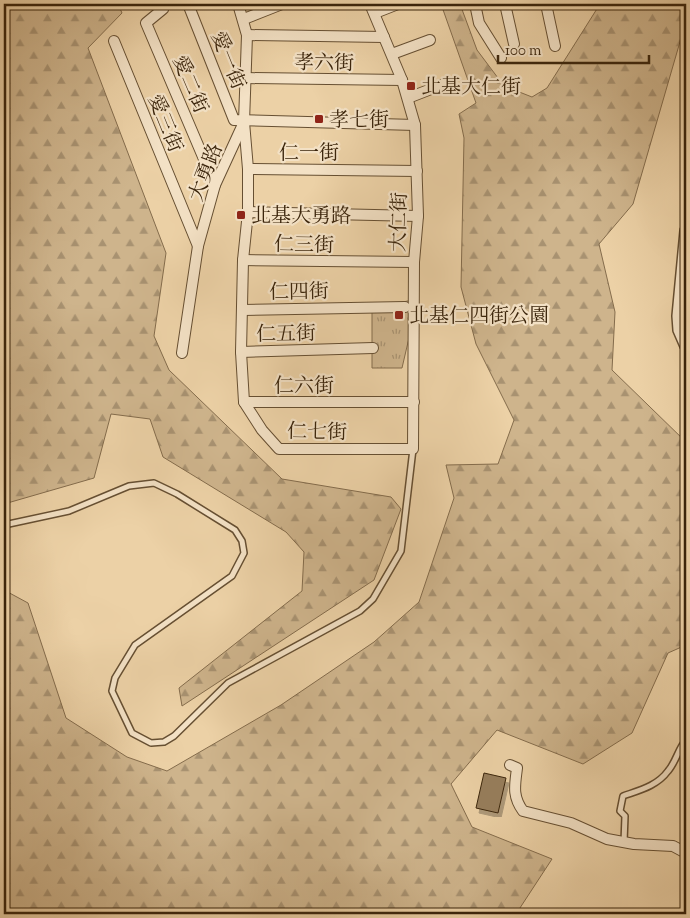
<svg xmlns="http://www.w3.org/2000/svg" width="690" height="918" font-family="'Sorts Mill Goudy','Noto Serif TC',serif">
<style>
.grass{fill:url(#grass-tufts);stroke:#846c4c}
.forest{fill:url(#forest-firs);stroke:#846c4c}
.building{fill:#977e5c;stroke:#3a240b;filter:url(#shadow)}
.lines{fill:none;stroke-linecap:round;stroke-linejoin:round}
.service-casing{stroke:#664f32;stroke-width:8}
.minor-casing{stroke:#664f32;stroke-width:12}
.tertiary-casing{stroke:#664f32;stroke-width:14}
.service{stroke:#f3e1c5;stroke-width:5}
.minor{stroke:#f3e1c5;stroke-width:10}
.tertiary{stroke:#f3e1c5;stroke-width:11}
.poi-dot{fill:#8f2418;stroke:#f3e1c5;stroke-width:2}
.labels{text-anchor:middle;stroke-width:4.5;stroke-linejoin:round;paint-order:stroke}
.street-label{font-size:20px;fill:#3a240b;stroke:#f3e1c5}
.poi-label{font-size:20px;fill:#3a240b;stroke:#f3e1c5;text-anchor:start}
</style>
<defs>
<pattern id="grass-tufts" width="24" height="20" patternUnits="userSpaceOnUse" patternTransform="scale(1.25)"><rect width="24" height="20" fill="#ceb48c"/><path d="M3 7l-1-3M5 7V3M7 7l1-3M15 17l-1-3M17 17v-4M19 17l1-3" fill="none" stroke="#a89271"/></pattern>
<pattern id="forest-firs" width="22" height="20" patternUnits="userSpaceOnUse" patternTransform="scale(1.25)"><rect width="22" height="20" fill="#ceb48c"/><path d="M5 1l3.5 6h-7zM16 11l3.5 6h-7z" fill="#a89271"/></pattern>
<filter id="shadow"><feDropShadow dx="3" dy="5" stdDeviation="0" flood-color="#0004"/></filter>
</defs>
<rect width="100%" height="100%" fill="#ecd1a6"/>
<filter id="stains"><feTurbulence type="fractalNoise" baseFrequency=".004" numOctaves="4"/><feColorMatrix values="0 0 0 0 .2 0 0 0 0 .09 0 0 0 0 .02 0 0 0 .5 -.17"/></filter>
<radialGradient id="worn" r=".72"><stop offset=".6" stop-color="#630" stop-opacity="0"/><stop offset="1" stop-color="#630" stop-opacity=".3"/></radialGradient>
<path class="grass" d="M 418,299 L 402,368 L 372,368 L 372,308 Z"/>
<g class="forest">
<path d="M 4,4 L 118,4 L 122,13 L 88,48 L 166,253 L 154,336 L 169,370 L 282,479 L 391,497 L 401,509 L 374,580 L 182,706 L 179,688 L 302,591 L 304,552 L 286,532 L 163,457 L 150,419 L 111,414 L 94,478 L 4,504 Z"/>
<path d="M 441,4 L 460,4 L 477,50 L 504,86 L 532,97 L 547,88 L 600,4 L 686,4 L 686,21 L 633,204 L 599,244 L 615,312 L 612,370 L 686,442 L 686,645 L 668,653 L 632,733 L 583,764 L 497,730 L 451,784 L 472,827 L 552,859 L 516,914 L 4,914 L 4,590 L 28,603 L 66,718 L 127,757 L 167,771 L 281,705 L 374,642 L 419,602 L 454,498 L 446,465 L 498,464 L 514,420 L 476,344 L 461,287 L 464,138 L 459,114 L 476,103 Z"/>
</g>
<path class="building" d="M 484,773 L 506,778 L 498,813 L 476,808 Z"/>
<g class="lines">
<defs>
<g id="service">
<path d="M 4,525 L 69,511 L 129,486 L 154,483 L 177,494 L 235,530 L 242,541 L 244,553 L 232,576 L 135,645 L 115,678 L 112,691 L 132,733 L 151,743 L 164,742 L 174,736 L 228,683 L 360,611 L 373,599 L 401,551 L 413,449"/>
<path d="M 624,842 L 625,816 L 620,811 L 623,796 C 640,790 657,786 668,771 C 676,762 678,749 686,740"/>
</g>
<g id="minor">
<path d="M 160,4 L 163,9 L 146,23 L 215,185"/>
<path d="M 188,4 L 234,120 L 415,125"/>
<path d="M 475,4 L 479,23 L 501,58"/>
<path d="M 505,4 L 514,44"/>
<path d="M 546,4 L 555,46"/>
<path d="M 375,13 L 398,4"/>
<path d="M 244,19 L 282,4"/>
<path d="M 247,35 L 384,37"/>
<path d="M 114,41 L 198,246"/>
<path d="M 392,54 L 430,40"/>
<path d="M 245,78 L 402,80"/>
<path d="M 408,98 L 444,84"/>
<path d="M 244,122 L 248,169 L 248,212 L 243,260 L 241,352 L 244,402 L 262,430 L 279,449 L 413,449 L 414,262 L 418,216 L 415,125 L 402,80 L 370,4"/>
<path d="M 248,169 L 417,171"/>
<path d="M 248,212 L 418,216"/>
<path d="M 243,260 L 414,262"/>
<path d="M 243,310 L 405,307"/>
<path d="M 241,352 L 373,348"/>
<path d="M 182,353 L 198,246 L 215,185 L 244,122 L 247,35 L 238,4"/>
<path d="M 244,402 L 414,402"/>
<path d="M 510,765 L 517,768 C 515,785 512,796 523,811 L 571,823 L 607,839 L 634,844 L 673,846 L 686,853"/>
</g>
<path id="tertiary" d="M 686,231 L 678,316 L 679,330 L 686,346"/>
</defs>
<use href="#service" class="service-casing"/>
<use href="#minor" class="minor-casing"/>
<use href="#tertiary" class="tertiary-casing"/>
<use href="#service" class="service"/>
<use href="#minor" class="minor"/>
<use href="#tertiary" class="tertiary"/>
</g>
<g class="poi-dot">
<rect x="406" y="81" width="10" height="10" rx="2.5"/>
<rect x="314" y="114" width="10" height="10" rx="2.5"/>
<rect x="236" y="210" width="10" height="10" rx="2.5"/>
<rect x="394" y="310" width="10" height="10" rx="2.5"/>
</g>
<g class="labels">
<g class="street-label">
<text transform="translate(229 60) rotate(68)" y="7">愛一街</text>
<text transform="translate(324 62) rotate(1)" y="7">孝六街</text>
<text transform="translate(191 84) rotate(67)" y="7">愛二街</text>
<text transform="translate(166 123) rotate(68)" y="7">愛三街</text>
<text x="309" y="159">仁一街</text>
<text transform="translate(205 172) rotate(-69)" y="7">大勇路</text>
<text transform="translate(398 222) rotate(-88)" y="7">大仁街</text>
<text transform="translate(304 244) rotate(1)" y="7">仁三街</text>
<text transform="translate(299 291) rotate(-1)" y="7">仁四街</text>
<text transform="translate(286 333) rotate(-1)" y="7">仁五街</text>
<text x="304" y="392">仁六街</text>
<text transform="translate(317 431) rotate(1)" y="7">仁七街</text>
</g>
<g class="poi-label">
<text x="421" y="93">北基大仁街</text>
<text x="329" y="126">孝七街</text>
<text x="251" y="222">北基大勇路</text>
<text x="409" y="322">北基仁四街公園</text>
</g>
</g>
<rect width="690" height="918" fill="none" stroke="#ecd1a6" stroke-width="20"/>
<rect x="5" y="5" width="680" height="908" fill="none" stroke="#3a240b" stroke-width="2.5"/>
<rect x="10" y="10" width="670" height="898" fill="none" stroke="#3a240b"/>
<path d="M498 55v8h151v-8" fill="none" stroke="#3a240b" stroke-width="2.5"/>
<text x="505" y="55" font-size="15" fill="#3a240b" stroke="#f3e1c5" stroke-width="4" paint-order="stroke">100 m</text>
<rect width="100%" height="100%" filter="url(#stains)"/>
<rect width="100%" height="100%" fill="url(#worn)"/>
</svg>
